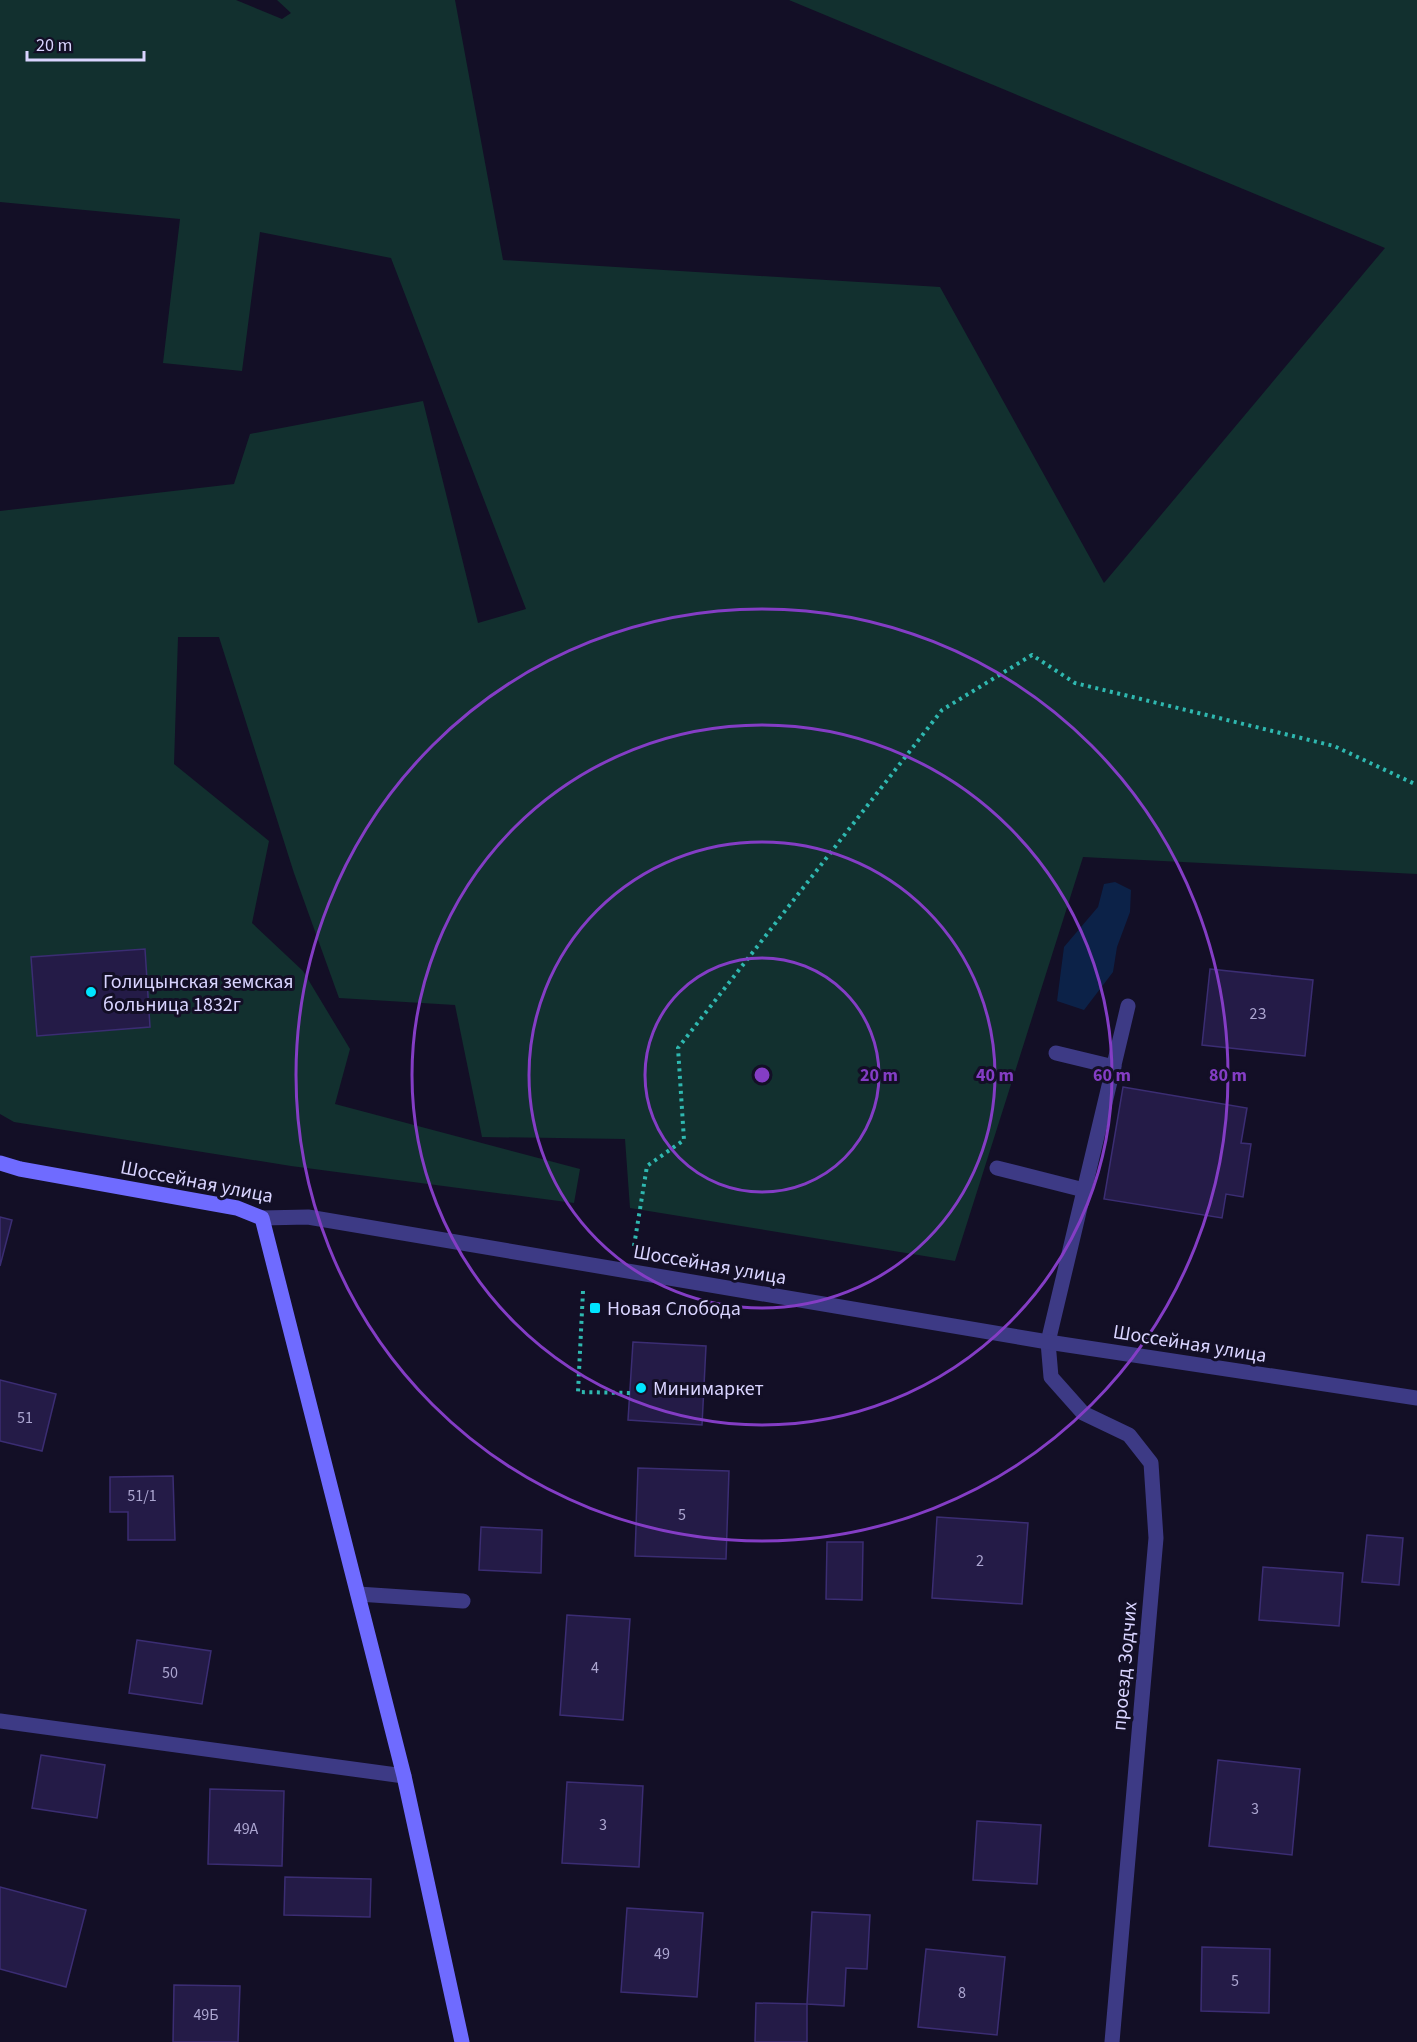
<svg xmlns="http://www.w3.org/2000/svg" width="1417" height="2042" font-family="'Source Sans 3',sans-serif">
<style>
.green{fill:#12302f}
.water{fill:#0c2248}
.building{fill:#241b47;stroke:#3b2d73;stroke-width:1.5}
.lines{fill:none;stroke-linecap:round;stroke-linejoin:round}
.path{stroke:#2fb8b0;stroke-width:4;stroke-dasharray:3 4.5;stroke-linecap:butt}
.lane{stroke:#3d3a85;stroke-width:15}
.street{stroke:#3d3a85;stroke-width:15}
.secondary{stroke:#6f6bff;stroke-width:15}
.ring{fill:none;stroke:#843dc5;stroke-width:3}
.poi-dot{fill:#00e5ff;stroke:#130f26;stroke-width:2}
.labels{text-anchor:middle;stroke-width:6;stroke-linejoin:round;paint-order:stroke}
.number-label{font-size:16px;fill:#aca6d1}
.poi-label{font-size:20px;fill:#d9d4ff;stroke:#130f26;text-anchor:start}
.street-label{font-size:20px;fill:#d9d4ff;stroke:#130f26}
.centre{fill:#843dc5;stroke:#130f26;stroke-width:3}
.ring-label{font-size:18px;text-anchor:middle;font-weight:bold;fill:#843dc5;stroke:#130f26;stroke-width:6;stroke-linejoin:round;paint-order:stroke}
</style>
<rect width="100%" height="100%" fill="#130f26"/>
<path class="green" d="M 0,0 L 236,0 L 282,19 L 291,13 L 277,0 L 455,0 L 503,260 L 940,287 L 1104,583 L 1385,248 L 789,0 L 1417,0 L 1417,874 L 1083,857 L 955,1261 L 630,1208 L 625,1139 L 482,1137 L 455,1005 L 339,998 L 294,873 L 219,637 L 178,637 L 174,764 L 269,841 L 252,923 L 303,971 L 350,1049 L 335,1104 L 580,1169 L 574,1203 L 291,1166 L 14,1122 L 0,1114 L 0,511 L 234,484 L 250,434 L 423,401 L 478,623 L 526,609 L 391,258 L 260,232 L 242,371 L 163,363 L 180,219 L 0,202 Z"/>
<path class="water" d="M 1115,882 L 1131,890 L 1130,912 L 1117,947 L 1113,972 L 1084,1010 L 1057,1001 L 1064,947 L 1098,907 L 1104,884 Z"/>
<g class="building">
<path d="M 145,949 L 150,1027 L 37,1036 L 31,957 Z"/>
<path d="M 1210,969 L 1313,980 L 1305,1056 L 1202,1045 Z"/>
<path d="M 1123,1087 L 1247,1108 L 1241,1143 L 1251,1144 L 1243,1197 L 1226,1194 L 1222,1218 L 1104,1199 Z"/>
<path d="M 0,1217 L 12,1220 L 0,1266 Z"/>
<path d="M 633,1342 L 706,1346 L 702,1425 L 628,1420 Z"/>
<path d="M 0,1380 L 56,1394 L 42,1451 L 0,1441 Z"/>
<path d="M 638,1468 L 729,1471 L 726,1559 L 635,1556 Z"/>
<path d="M 173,1476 L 175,1540 L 128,1540 L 128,1512 L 110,1512 L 110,1477 Z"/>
<path d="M 937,1517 L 1028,1523 L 1022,1604 L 932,1598 Z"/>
<path d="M 481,1527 L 542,1530 L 541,1573 L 479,1570 Z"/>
<path d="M 1367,1535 L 1403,1538 L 1399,1585 L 1362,1582 Z"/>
<path d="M 827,1542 L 863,1542 L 862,1600 L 826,1599 Z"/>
<path d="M 1263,1567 L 1343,1573 L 1339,1626 L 1259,1620 Z"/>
<path d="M 567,1615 L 630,1619 L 623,1720 L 560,1715 Z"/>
<path d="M 137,1640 L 211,1651 L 202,1704 L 129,1693 Z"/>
<path d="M 41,1755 L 105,1765 L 97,1818 L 32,1808 Z"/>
<path d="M 1218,1760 L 1300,1769 L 1292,1855 L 1209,1846 Z"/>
<path d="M 567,1782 L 643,1786 L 639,1867 L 562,1863 Z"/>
<path d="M 210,1789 L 284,1791 L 282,1866 L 208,1864 Z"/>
<path d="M 977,1821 L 1041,1825 L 1037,1884 L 973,1880 Z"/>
<path d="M 285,1877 L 371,1879 L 370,1917 L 284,1915 Z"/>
<path d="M 0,1887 L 86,1910 L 66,1987 L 0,1969 Z"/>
<path d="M 627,1908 L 703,1913 L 697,1997 L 621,1992 Z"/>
<path d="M 812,1912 L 870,1915 L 867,1969 L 846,1968 L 844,2006 L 807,2004 Z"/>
<path d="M 1202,1947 L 1270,1949 L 1269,2013 L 1201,2011 Z"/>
<path d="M 926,1949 L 1005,1957 L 997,2035 L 918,2027 Z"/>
<path d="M 174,1985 L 240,1986 L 238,2042 L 173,2042 Z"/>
<path d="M 756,2003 L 807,2004 L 807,2042 L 755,2042 Z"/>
</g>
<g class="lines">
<g class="path">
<path d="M 634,1246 L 647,1166 L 684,1140 L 678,1048 L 942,710 L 1032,655 L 1075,683 L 1334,746 L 1417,785"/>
<path d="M 583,1291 L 578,1392 L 630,1393"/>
</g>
<g class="lane">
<path d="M 1056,1053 L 1114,1067"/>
<path d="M 997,1168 L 1084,1190"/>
<path d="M 358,1594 L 463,1601"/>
<path d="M 0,1721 L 404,1776"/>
<path d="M 1112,2042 L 1156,1538 L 1151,1463 L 1129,1435 L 1083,1413 L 1051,1377 L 1048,1342 L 1128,1006"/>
</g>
<path class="street" d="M 262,1218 L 308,1217 L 1048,1342 L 1417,1398"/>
<path class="secondary" d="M 0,1163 L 20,1169 L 237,1208 L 262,1218 L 404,1776 L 462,2042"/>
</g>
<g class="ring">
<circle cx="762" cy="1075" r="117"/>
<circle cx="762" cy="1075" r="233"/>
<circle cx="762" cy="1075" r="350"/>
<circle cx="762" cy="1075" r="466"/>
</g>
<g class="poi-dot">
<circle cx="91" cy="992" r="6"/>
<rect x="589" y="1302" width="12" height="12" rx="3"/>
<circle cx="641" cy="1388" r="6"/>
</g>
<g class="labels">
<g class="number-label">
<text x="1258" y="1019">2З</text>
<text x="25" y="1423">51</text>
<text x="142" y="1501">51/1</text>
<text x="682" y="1520">5</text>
<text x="980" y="1566">2</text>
<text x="595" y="1673">4</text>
<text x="170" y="1678">50</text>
<text x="1255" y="1814">3</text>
<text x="603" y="1830">3</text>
<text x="246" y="1834">49А</text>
<text x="662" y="1959">49</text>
<text x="1235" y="1986">5</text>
<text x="962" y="1998">8</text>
<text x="206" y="2020">49Б</text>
</g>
<g class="poi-label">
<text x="103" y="988">Голицынская земская<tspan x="103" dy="23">больница 1832г</tspan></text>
<text x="607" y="1315">Новая Слобода</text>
<text x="653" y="1395">Минимаркет</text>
</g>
<g class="street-label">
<text transform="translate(197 1181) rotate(11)" y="7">Шоссейная улица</text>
<text transform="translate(710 1264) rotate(10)" y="7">Шоссейная улица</text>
<text transform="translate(1190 1343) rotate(9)" y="7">Шоссейная улица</text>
<text transform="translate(1124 1666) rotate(-85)" y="7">проезд Зодчих</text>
</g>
</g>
<circle cx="762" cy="1075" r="9" class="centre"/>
<g class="ring-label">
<text x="879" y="1081">20 m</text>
<text x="995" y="1081">40 m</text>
<text x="1112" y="1081">60 m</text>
<text x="1228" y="1081">80 m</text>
</g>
<path d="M27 51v9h117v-9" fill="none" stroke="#d9d4ff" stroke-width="3"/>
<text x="36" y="51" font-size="18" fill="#d9d4ff" stroke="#130f26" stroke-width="4.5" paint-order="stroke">20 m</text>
</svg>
